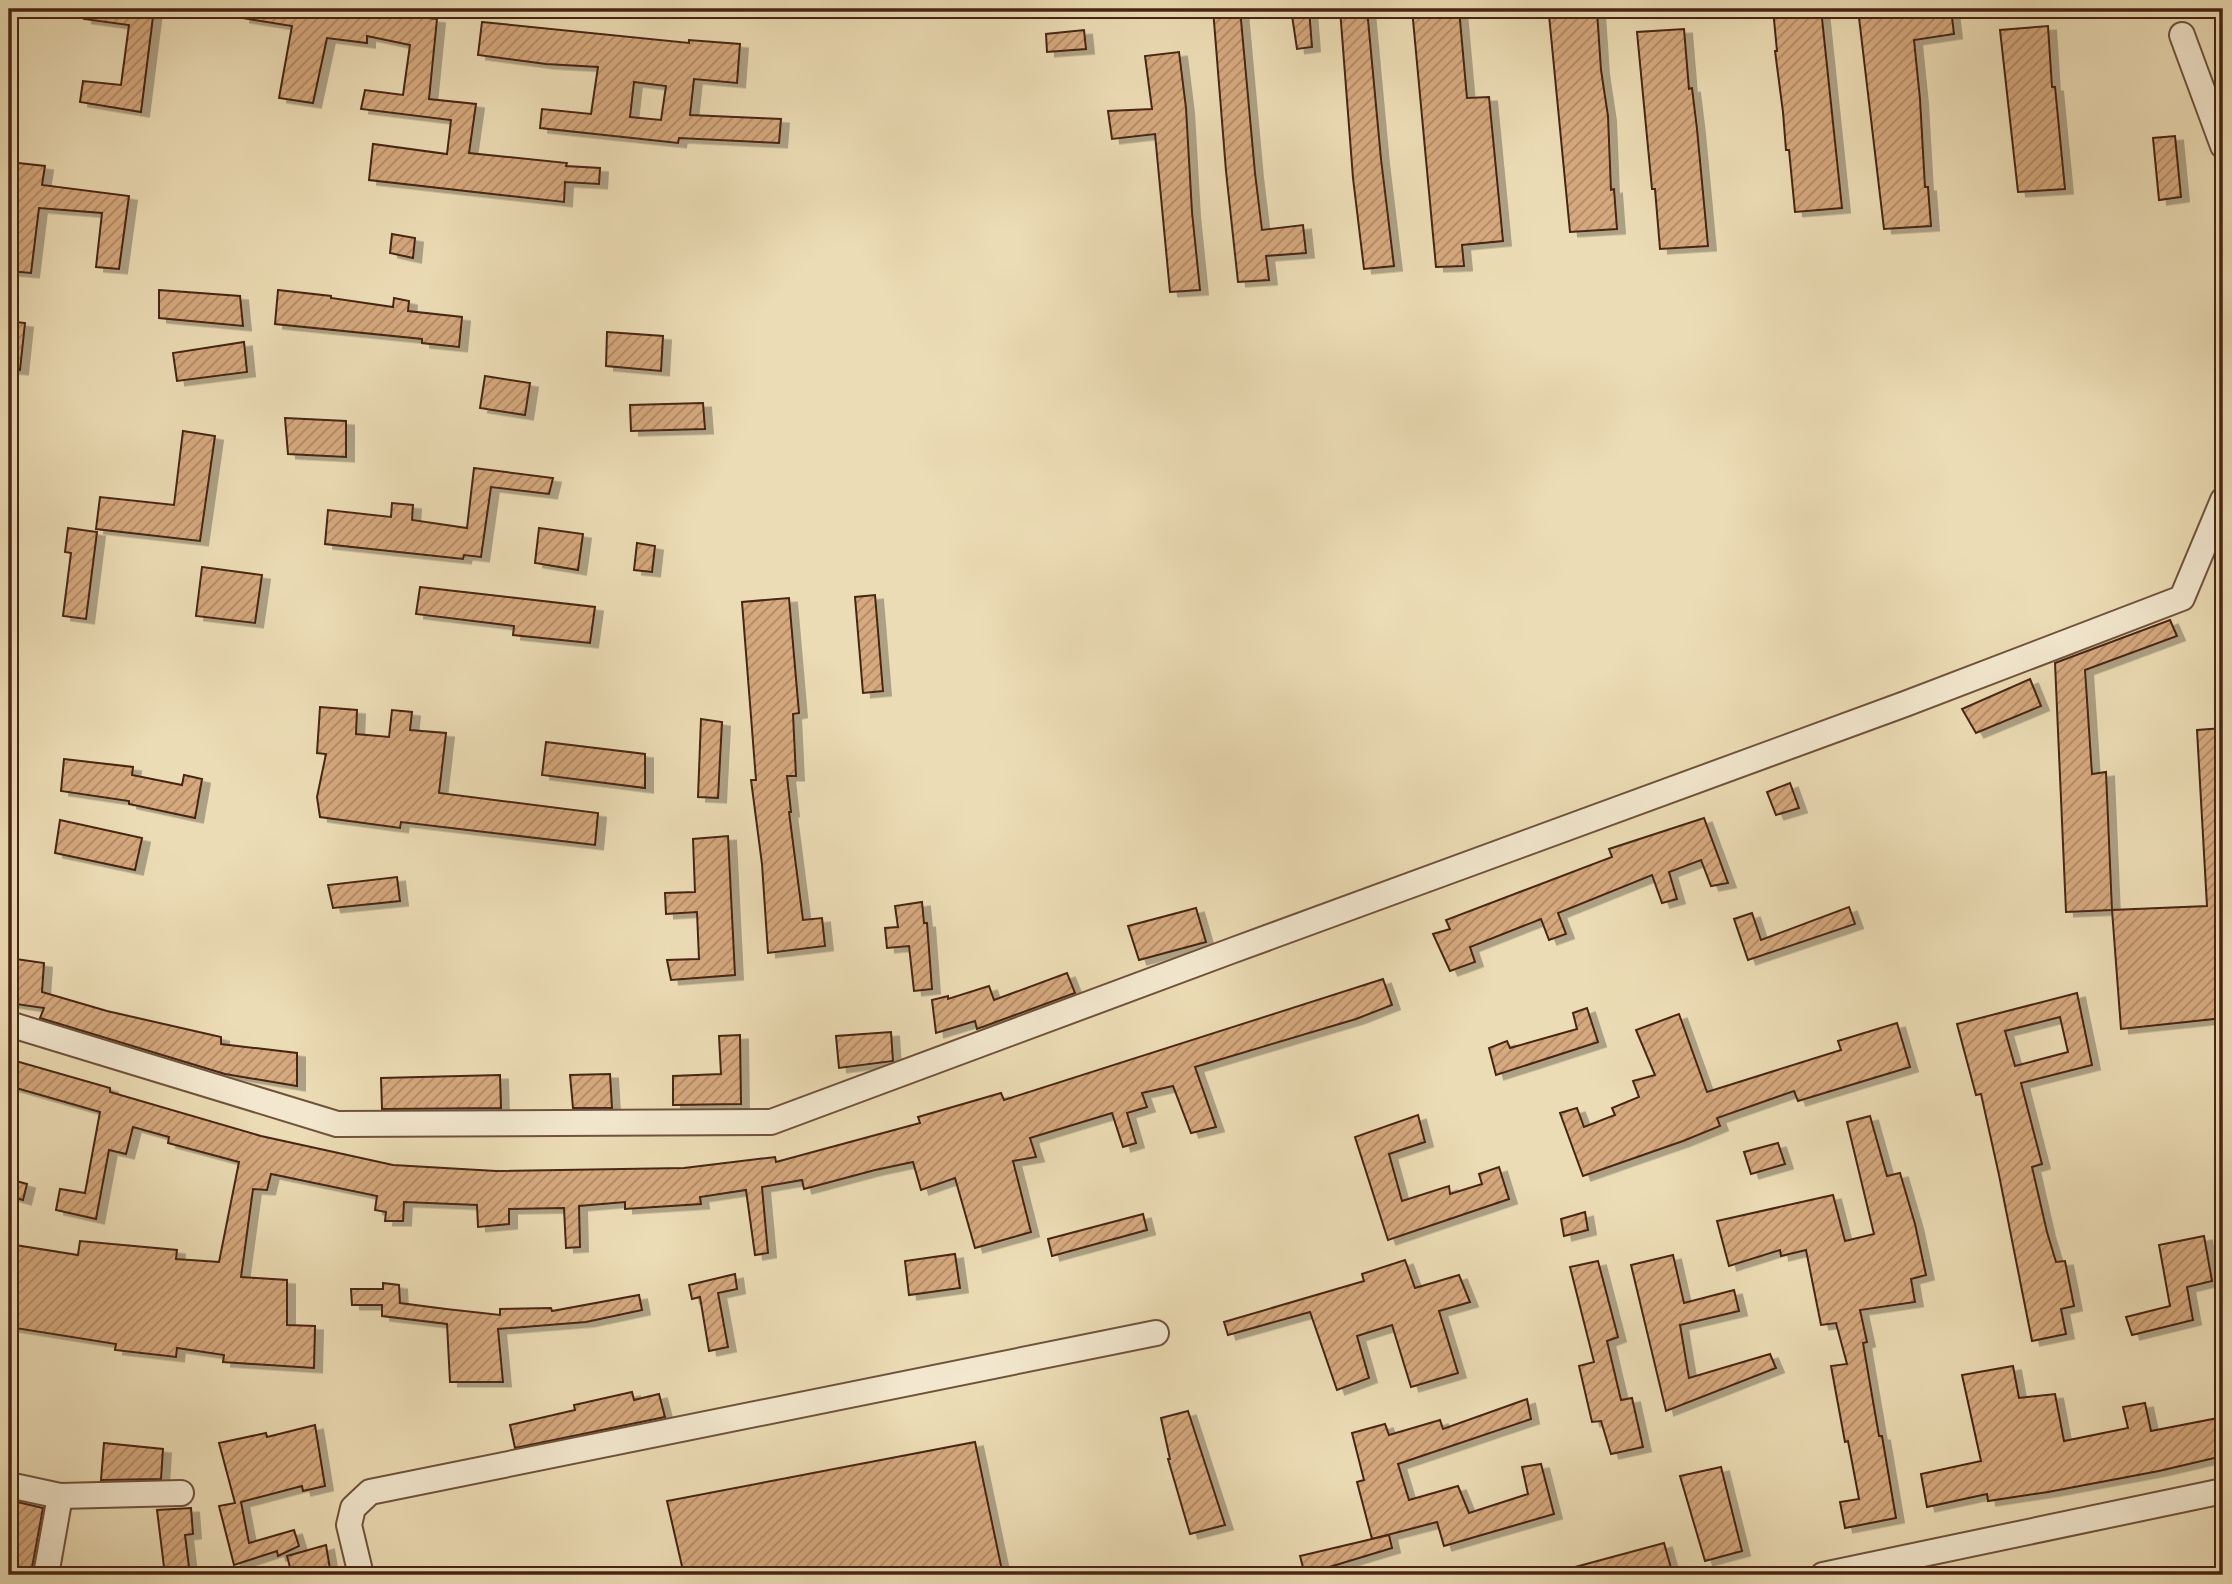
<svg xmlns="http://www.w3.org/2000/svg" width="2232" height="1584" font-family="Vollkorn,serif">
<style>
.building{fill:url(#building-hatch);stroke:#472512;stroke-width:2;fill-rule:evenodd;filter:url(#shadow)}
.lines{fill:none;stroke-linecap:round;stroke-linejoin:round}
.minor-casing{stroke:#70533b;stroke-width:28}
.minor{stroke:#f3e8cf;stroke-width:24}
</style>
<defs>
<pattern id="building-hatch" width="6" height="6" patternUnits="userSpaceOnUse" patternTransform="scale(1.75)"><rect width="6" height="6" fill="#d6a97e"/><path d="M-1 1l2-2M0 6l6-6M5 7l2-2" fill="none" stroke="#af8966"/></pattern>
<filter id="shadow"><feDropShadow dx="8" dy="4.5" stdDeviation="0" flood-color="#0004"/></filter>
</defs>
<rect width="100%" height="100%" fill="#ecdcb5"/>
<filter id="stains"><feTurbulence type="fractalNoise" baseFrequency=".00286" numOctaves="4"/><feColorMatrix values="0 0 0 0 .2 0 0 0 0 .09 0 0 0 0 .02 0 0 0 .5 -.17"/></filter>
<radialGradient id="worn" r=".72"><stop offset=".6" stop-color="#630" stop-opacity="0"/><stop offset="1" stop-color="#630" stop-opacity=".3"/></radialGradient>
<g class="building">
<path d="M 85,9 L 154,9 L 141,112 L 80,102 L 83,81 L 121,85 L 129,25 L 84,19 Z"/>
<path d="M 243,9 L 346,9 L 437,19 L 429,99 L 476,104 L 469,153 L 567,163 L 566,166 L 600,168 L 599,184 L 565,182 L 564,202 L 369,180 L 373,144 L 447,154 L 451,120 L 361,109 L 365,90 L 403,95 L 410,45 L 367,36 L 367,43 L 327,38 L 313,103 L 279,98 L 292,26 L 242,18 Z"/>
<path d="M 1213,9 L 1240,9 L 1255,173 L 1262,230 L 1303,225 L 1306,253 L 1266,256 L 1269,280 L 1238,282 L 1226,171 Z"/>
<path d="M 1291,9 L 1309,9 L 1312,47 L 1297,49 Z"/>
<path d="M 1340,9 L 1367,9 L 1381,159 L 1394,266 L 1364,269 L 1353,178 Z"/>
<path d="M 1412,9 L 1459,9 L 1467,98 L 1489,97 L 1503,241 L 1462,245 L 1464,266 L 1436,267 Z"/>
<path d="M 1773,9 L 1821,9 L 1842,208 L 1795,212 L 1789,150 L 1786,150 L 1783,112 L 1775,51 L 1777,51 Z"/>
<path d="M 1858,9 L 1951,9 L 1954,34 L 1914,40 L 1920,99 L 1925,187 L 1928,187 L 1931,226 L 1884,229 Z"/>
<path d="M 1597,11 L 1601,70 L 1608,116 L 1611,190 L 1614,189 L 1617,229 L 1570,232 L 1549,15 Z"/>
<path d="M 482,22 L 689,43 L 689,40 L 740,44 L 737,83 L 694,79 L 690,115 L 781,119 L 779,143 L 679,138 L 678,143 L 540,128 L 542,109 L 591,114 L 598,67 L 546,64 L 478,55 ZM 634,82 L 666,86 L 661,120 L 630,117 Z"/>
<path d="M 2048,26 L 2052,87 L 2055,87 L 2065,189 L 2018,192 L 2000,30 Z"/>
<path d="M 1684,29 L 1689,89 L 1692,88 L 1697,129 L 1708,246 L 1660,249 L 1655,189 L 1652,189 L 1637,32 Z"/>
<path d="M 1084,30 L 1086,49 L 1047,52 L 1046,34 Z"/>
<path d="M 1179,52 L 1186,108 L 1192,212 L 1200,290 L 1170,292 L 1155,134 L 1112,139 L 1108,111 L 1152,109 L 1145,56 Z"/>
<path d="M 2175,136 L 2181,197 L 2159,200 L 2153,138 Z"/>
<path d="M 9,162 L 45,166 L 42,185 L 129,196 L 119,269 L 96,267 L 102,213 L 39,208 L 31,273 L 9,271 Z"/>
<path d="M 392,234 L 415,238 L 413,258 L 390,253 Z"/>
<path d="M 159,290 L 240,296 L 243,326 L 159,318 Z"/>
<path d="M 278,290 L 331,296 L 331,298 L 393,307 L 394,298 L 409,301 L 408,311 L 462,317 L 459,347 L 422,343 L 422,339 L 275,324 Z"/>
<path d="M 9,321 L 25,323 L 20,370 L 9,369 Z"/>
<path d="M 607,332 L 663,336 L 661,371 L 606,366 Z"/>
<path d="M 244,342 L 247,372 L 177,381 L 173,353 Z"/>
<path d="M 485,376 L 530,383 L 525,415 L 480,408 Z"/>
<path d="M 703,403 L 705,429 L 631,431 L 630,405 Z"/>
<path d="M 285,418 L 346,421 L 346,457 L 288,454 Z"/>
<path d="M 183,431 L 215,436 L 200,541 L 96,529 L 100,497 L 174,505 Z"/>
<path d="M 474,468 L 553,478 L 549,494 L 491,487 L 481,557 L 464,555 L 463,559 L 325,544 L 328,510 L 391,517 L 392,503 L 413,505 L 412,520 L 467,528 Z"/>
<path d="M 68,528 L 97,532 L 86,619 L 63,616 L 71,553 L 65,552 Z"/>
<path d="M 539,528 L 583,534 L 578,570 L 535,563 Z"/>
<path d="M 637,543 L 655,546 L 652,572 L 634,570 Z"/>
<path d="M 202,567 L 262,575 L 255,623 L 196,616 Z"/>
<path d="M 420,587 L 595,607 L 590,643 L 513,635 L 514,626 L 416,614 Z"/>
<path d="M 875,595 L 883,691 L 863,693 L 855,597 Z"/>
<path d="M 789,598 L 799,713 L 793,714 L 796,776 L 787,776 L 791,812 L 789,812 L 803,920 L 822,918 L 825,946 L 768,953 L 762,864 L 751,780 L 756,780 L 742,602 Z"/>
<path d="M 2170,620 L 2177,636 L 2085,670 L 2092,774 L 2106,772 L 2112,910 L 2066,912 L 2055,663 Z"/>
<path d="M 2030,679 L 2041,706 L 1976,733 L 1962,709 Z"/>
<path d="M 320,707 L 357,710 L 356,734 L 389,737 L 392,710 L 412,712 L 410,730 L 446,733 L 439,793 L 598,813 L 595,845 L 401,822 L 400,828 L 320,817 L 317,797 L 326,754 L 317,753 Z"/>
<path d="M 701,719 L 722,722 L 718,798 L 698,797 Z"/>
<path d="M 2223,728 L 2223,1018 L 2121,1029 L 2112,910 L 2207,906 L 2197,730 Z"/>
<path d="M 546,742 L 645,754 L 645,788 L 542,775 Z"/>
<path d="M 64,759 L 133,767 L 132,775 L 182,785 L 184,775 L 202,779 L 195,818 L 129,804 L 129,801 L 61,791 Z"/>
<path d="M 1790,783 L 1799,808 L 1776,815 L 1767,792 Z"/>
<path d="M 1704,818 L 1728,883 L 1711,886 L 1701,860 L 1669,872 L 1677,899 L 1662,903 L 1652,875 L 1558,913 L 1566,934 L 1549,940 L 1541,919 L 1470,947 L 1475,962 L 1450,971 L 1433,934 L 1450,929 L 1446,920 L 1612,857 L 1609,849 Z"/>
<path d="M 60,820 L 142,838 L 135,870 L 55,853 Z"/>
<path d="M 728,836 L 735,975 L 671,980 L 667,960 L 699,959 L 697,912 L 666,914 L 665,893 L 695,892 L 693,839 Z"/>
<path d="M 397,877 L 400,901 L 333,908 L 328,885 Z"/>
<path d="M 922,902 L 924,923 L 927,923 L 932,989 L 914,991 L 909,946 L 887,948 L 885,928 L 898,927 L 895,906 Z"/>
<path d="M 1849,907 L 1855,924 L 1748,960 L 1734,919 L 1752,913 L 1761,940 Z"/>
<path d="M 1196,908 L 1206,942 L 1139,960 L 1128,926 Z"/>
<path d="M 9,958 L 44,963 L 42,992 L 107,1011 L 221,1037 L 221,1044 L 297,1053 L 297,1086 L 225,1074 L 40,1018 L 44,1008 L 9,1003 Z"/>
<path d="M 1067,973 L 1075,993 L 977,1029 L 975,1021 L 936,1033 L 932,1000 L 948,996 L 948,999 L 989,986 L 994,1000 Z"/>
<path d="M 1383,979 L 1392,1005 L 1356,1019 L 1195,1067 L 1216,1127 L 1191,1133 L 1173,1086 L 1142,1093 L 1147,1107 L 1127,1113 L 1136,1143 L 1123,1147 L 1112,1113 L 1030,1138 L 1036,1157 L 1013,1161 L 1031,1232 L 975,1248 L 955,1178 L 921,1190 L 913,1162 L 875,1170 L 804,1189 L 802,1180 L 762,1187 L 768,1253 L 755,1255 L 746,1190 L 700,1197 L 701,1204 L 625,1209 L 625,1202 L 579,1206 L 580,1247 L 566,1248 L 564,1208 L 509,1209 L 509,1224 L 478,1227 L 477,1205 L 404,1202 L 403,1221 L 385,1221 L 386,1212 L 375,1210 L 377,1196 L 271,1174 L 267,1190 L 253,1189 L 241,1277 L 287,1280 L 287,1325 L 315,1326 L 314,1368 L 223,1362 L 224,1355 L 177,1348 L 176,1357 L 115,1350 L 116,1344 L 9,1327 L 9,1253 L 14,1255 L 15,1245 L 78,1255 L 80,1241 L 177,1250 L 176,1259 L 219,1262 L 239,1162 L 168,1143 L 169,1137 L 133,1127 L 126,1154 L 109,1150 L 96,1219 L 56,1210 L 60,1189 L 85,1193 L 100,1112 L 9,1086 L 9,1059 L 110,1088 L 110,1092 L 261,1136 L 393,1165 L 496,1171 L 684,1168 L 775,1157 L 776,1162 L 920,1123 L 918,1117 L 1001,1093 L 1004,1100 Z"/>
<path d="M 2077,993 L 2092,1065 L 2021,1083 L 2042,1164 L 2032,1167 L 2047,1232 L 2056,1262 L 2065,1261 L 2074,1306 L 2061,1309 L 2066,1334 L 2032,1341 L 1999,1175 L 1981,1094 L 1976,1095 L 1957,1024 ZM 2060,1017 L 2068,1052 L 2015,1066 L 2005,1031 Z"/>
<path d="M 1587,1008 L 1598,1042 L 1496,1075 L 1489,1048 L 1507,1041 L 1510,1048 L 1577,1029 L 1573,1013 Z"/>
<path d="M 1679,1014 L 1707,1092 L 1841,1050 L 1838,1041 L 1897,1023 L 1910,1067 L 1798,1101 L 1794,1091 L 1717,1118 L 1720,1126 L 1683,1141 L 1583,1176 L 1560,1113 L 1577,1108 L 1584,1127 L 1615,1115 L 1612,1108 L 1639,1097 L 1633,1081 L 1655,1075 L 1636,1030 Z"/>
<path d="M 891,1032 L 893,1061 L 839,1068 L 836,1036 Z"/>
<path d="M 740,1035 L 741,1104 L 673,1105 L 673,1076 L 721,1074 L 719,1036 Z"/>
<path d="M 610,1074 L 612,1108 L 573,1108 L 570,1075 Z"/>
<path d="M 500,1075 L 501,1108 L 382,1109 L 381,1078 Z"/>
<path d="M 1418,1115 L 1425,1142 L 1389,1154 L 1402,1201 L 1449,1186 L 1450,1194 L 1482,1184 L 1479,1174 L 1499,1167 L 1509,1199 L 1388,1240 L 1355,1137 Z"/>
<path d="M 1870,1116 L 1887,1176 L 1900,1173 L 1915,1224 L 1926,1275 L 1911,1279 L 1915,1302 L 1860,1310 L 1867,1342 L 1863,1343 L 1879,1436 L 1882,1436 L 1896,1518 L 1845,1528 L 1840,1502 L 1859,1499 L 1848,1441 L 1845,1442 L 1831,1366 L 1847,1364 L 1836,1323 L 1821,1325 L 1806,1250 L 1781,1256 L 1780,1250 L 1729,1266 L 1717,1221 L 1833,1195 L 1845,1241 L 1874,1234 L 1847,1122 Z"/>
<path d="M 1778,1143 L 1785,1164 L 1751,1174 L 1744,1152 Z"/>
<path d="M 9,1179 L 27,1184 L 23,1200 L 9,1196 Z"/>
<path d="M 1585,1212 L 1588,1230 L 1564,1236 L 1561,1219 Z"/>
<path d="M 1143,1214 L 1147,1230 L 1052,1256 L 1048,1239 Z"/>
<path d="M 2204,1236 L 2212,1281 L 2187,1287 L 2193,1320 L 2132,1335 L 2126,1317 L 2170,1306 L 2159,1245 Z"/>
<path d="M 955,1254 L 960,1288 L 909,1295 L 905,1261 Z"/>
<path d="M 1673,1255 L 1684,1303 L 1734,1290 L 1739,1311 L 1680,1325 L 1689,1378 L 1770,1354 L 1776,1368 L 1666,1411 L 1631,1265 Z"/>
<path d="M 1405,1260 L 1415,1288 L 1459,1275 L 1470,1302 L 1439,1311 L 1458,1373 L 1411,1387 L 1392,1325 L 1357,1336 L 1369,1378 L 1337,1390 L 1310,1312 L 1228,1335 L 1224,1322 L 1364,1281 L 1362,1274 Z"/>
<path d="M 1598,1261 L 1618,1337 L 1607,1341 L 1621,1400 L 1632,1398 L 1643,1447 L 1611,1454 L 1601,1421 L 1592,1422 L 1579,1366 L 1594,1362 L 1570,1267 Z"/>
<path d="M 735,1274 L 737,1289 L 718,1293 L 728,1347 L 709,1351 L 700,1297 L 692,1299 L 689,1285 Z"/>
<path d="M 383,1283 L 399,1285 L 400,1303 L 446,1309 L 500,1315 L 500,1309 L 551,1308 L 552,1311 L 639,1295 L 642,1310 L 586,1322 L 498,1329 L 503,1382 L 450,1382 L 447,1324 L 382,1316 L 382,1305 L 352,1305 L 351,1289 L 383,1289 Z"/>
<path d="M 2013,1366 L 2019,1398 L 2055,1394 L 2064,1441 L 2128,1428 L 2123,1407 L 2145,1403 L 2151,1431 L 2223,1417 L 2223,1456 L 2159,1471 L 2048,1492 L 1988,1501 L 1987,1494 L 1927,1507 L 1921,1474 L 1981,1461 L 1962,1375 Z"/>
<path d="M 632,1392 L 634,1400 L 659,1394 L 665,1417 L 515,1448 L 510,1425 L 575,1410 L 574,1405 Z"/>
<path d="M 1527,1399 L 1531,1419 L 1398,1464 L 1409,1500 L 1458,1486 L 1469,1513 L 1528,1494 L 1522,1467 L 1541,1464 L 1554,1514 L 1444,1546 L 1437,1522 L 1372,1539 L 1357,1482 L 1364,1480 L 1352,1433 L 1385,1424 L 1389,1435 L 1440,1420 L 1443,1429 Z"/>
<path d="M 1188,1411 L 1225,1525 L 1190,1534 L 1168,1459 L 1170,1459 L 1161,1418 Z"/>
<path d="M 315,1425 L 325,1486 L 303,1491 L 302,1486 L 241,1502 L 249,1543 L 294,1530 L 299,1546 L 278,1556 L 277,1551 L 234,1565 L 219,1506 L 235,1503 L 219,1443 L 266,1433 L 267,1437 Z"/>
<path d="M 975,1442 L 1003,1575 L 684,1575 L 667,1501 Z"/>
<path d="M 104,1443 L 163,1449 L 161,1479 L 101,1480 Z"/>
<path d="M 1721,1467 L 1742,1551 L 1705,1561 L 1680,1476 Z"/>
<path d="M 9,1500 L 43,1508 L 31,1573 L 9,1568 Z"/>
<path d="M 191,1508 L 193,1534 L 185,1535 L 190,1575 L 165,1575 L 157,1510 Z"/>
<path d="M 1389,1535 L 1392,1548 L 1326,1568 L 1327,1575 L 1305,1575 L 1300,1556 Z"/>
<path d="M 1664,1543 L 1673,1575 L 1565,1575 L 1564,1570 Z"/>
<path d="M 326,1545 L 331,1575 L 292,1575 L 287,1556 Z"/>
</g>
<g class="lines">
<defs>
<g id="minor">
<path d="M 2182,35 L 2223,146"/>
<path d="M 9,1024 L 337,1124 L 771,1122 L 1231,951 L 1905,704 L 2182,598 L 2223,500"/>
<path d="M 9,1485 L 60,1496 L 181,1493"/>
<path d="M 46,1575 L 60,1496"/>
<path d="M 361,1575 L 349,1525 L 353,1508 L 370,1492 L 1156,1333"/>
<path d="M 1823,1575 L 2223,1491"/>
</g>
</defs>
<use href="#minor" class="minor-casing"/>
<use href="#minor" class="minor"/>
</g>
<rect width="2232" height="1584" fill="none" stroke="#ecdcb5" stroke-width="35"/>
<rect x="10" y="10" width="2211" height="1563" fill="none" stroke="#472512" stroke-width="3.5"/>
<rect x="18" y="18" width="2197" height="1549" fill="none" stroke="#472512" stroke-width="2"/>
<rect width="100%" height="100%" filter="url(#stains)"/>
<rect width="100%" height="100%" fill="url(#worn)"/>
</svg>
